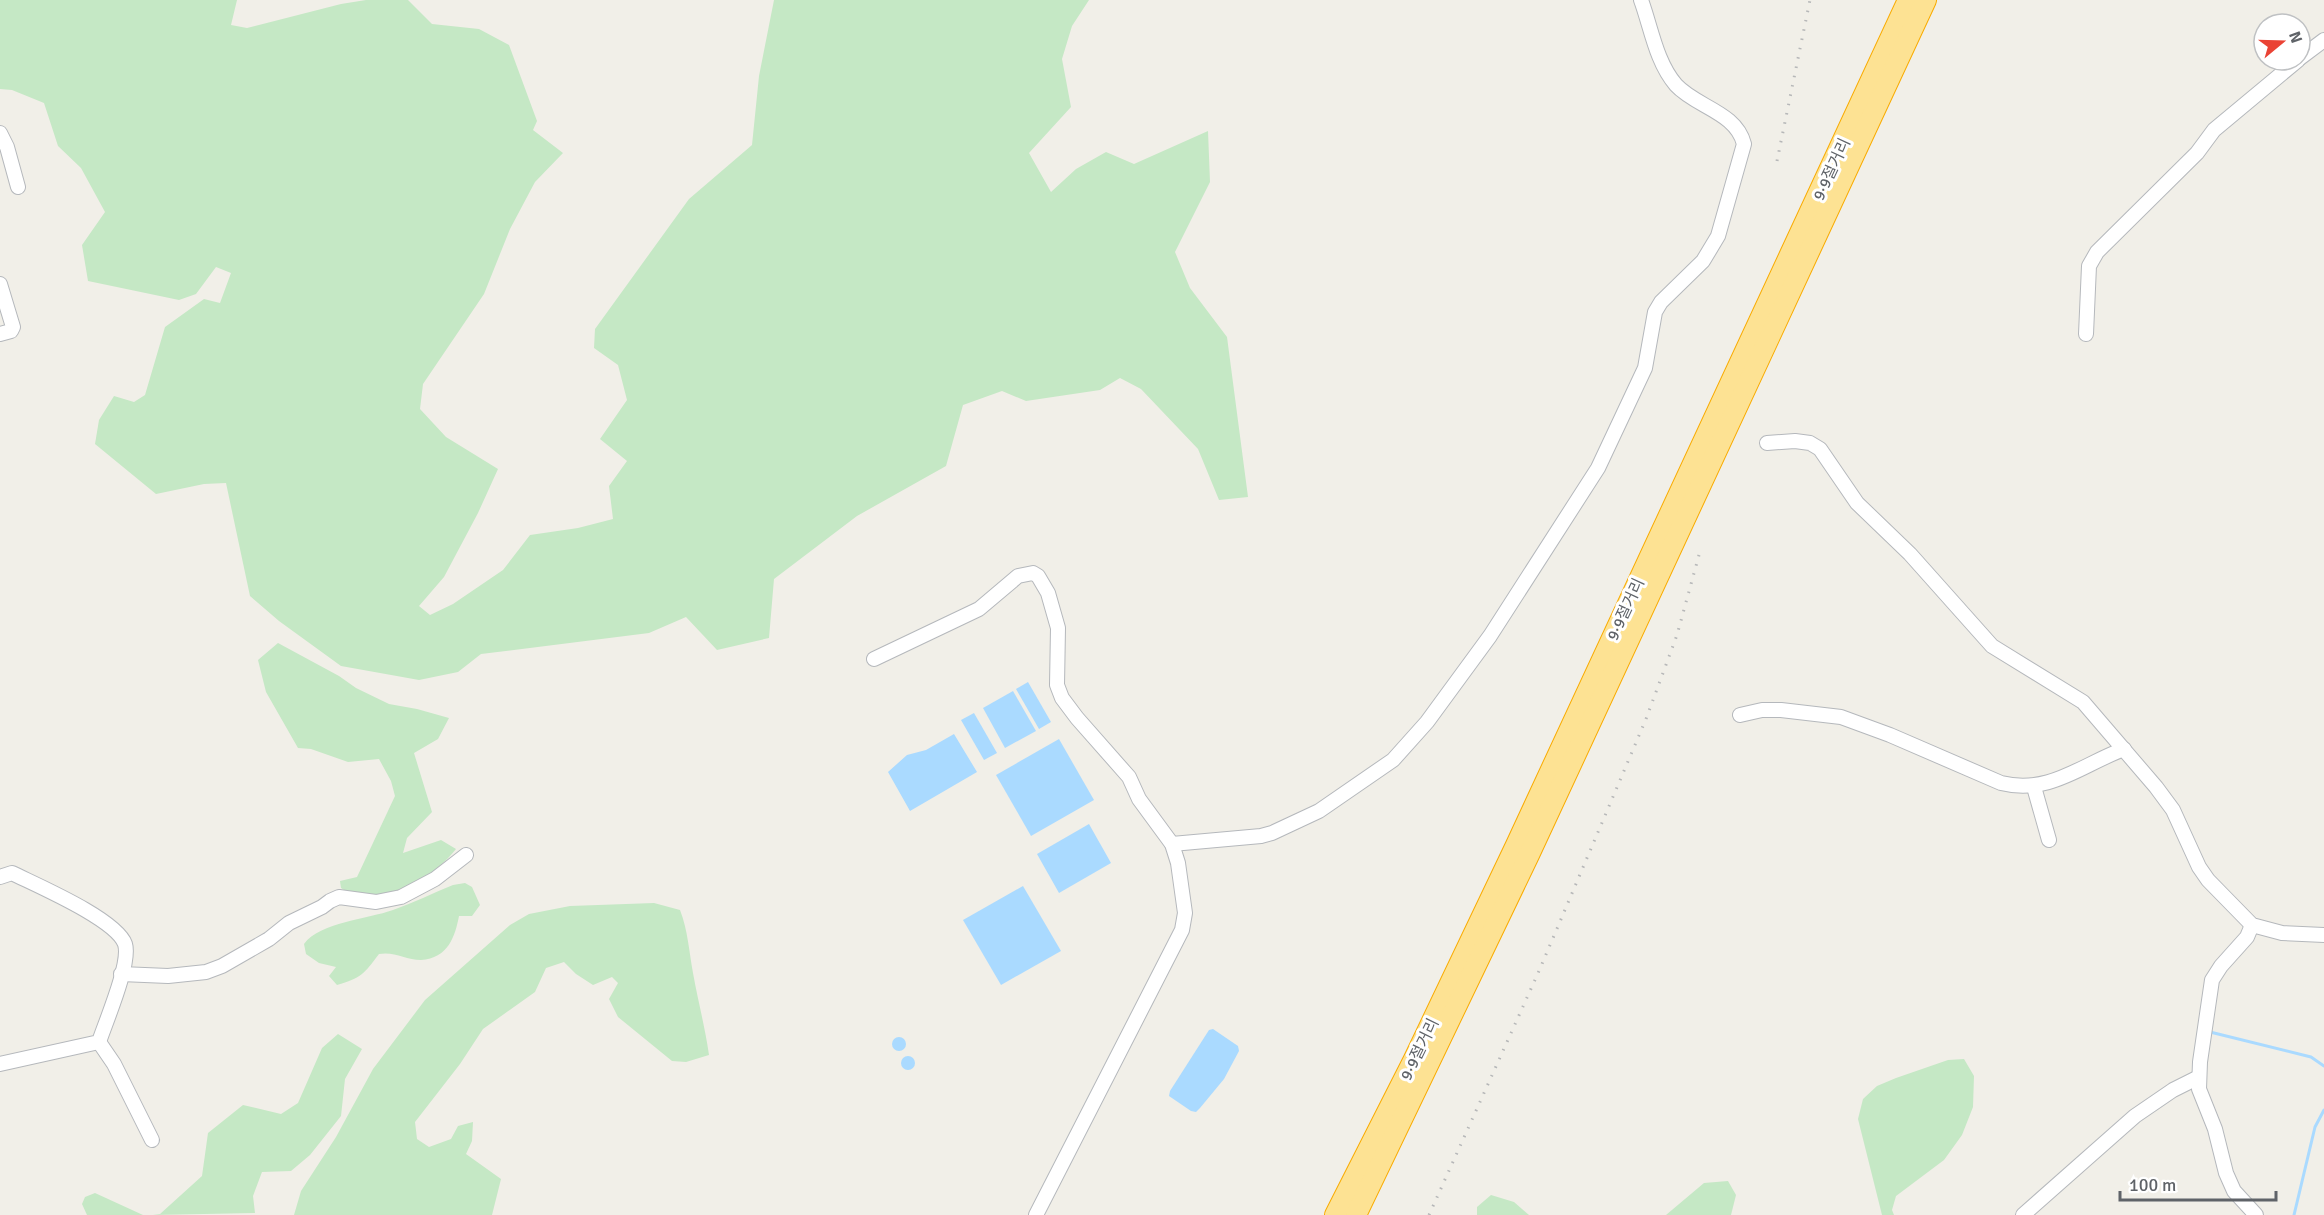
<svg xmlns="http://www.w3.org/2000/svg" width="2324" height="1215" font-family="Signika,'Noto Sans KR',sans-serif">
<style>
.green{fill:#c5e8c5}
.water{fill:#aadaff}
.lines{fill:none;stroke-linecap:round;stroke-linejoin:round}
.stream{stroke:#aadaff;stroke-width:3}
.minor-casing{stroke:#b5b8bc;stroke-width:16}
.highway-casing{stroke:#f9ab00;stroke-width:22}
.minor{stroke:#fff;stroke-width:14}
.highway{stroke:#fde293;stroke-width:20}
.rail{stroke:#b6b7b8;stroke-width:3;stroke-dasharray:1.5 8;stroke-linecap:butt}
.labels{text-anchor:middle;stroke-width:6;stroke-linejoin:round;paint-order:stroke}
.street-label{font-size:16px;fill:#5f6368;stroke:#fff}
</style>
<rect width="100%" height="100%" fill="#f1efe8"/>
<g class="green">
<path d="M 0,0 L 237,0 L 231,25 L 247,28 L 341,4 L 366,0 L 408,0 L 432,24 L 479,29 L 509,45 L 537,121 L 533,130 L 563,153 L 535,182 L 510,229 L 484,294 L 423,384 L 420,409 L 446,437 L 498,469 L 478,513 L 444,577 L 419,606 L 430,615 L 453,604 L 503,570 L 530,535 L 578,528 L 613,519 L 609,486 L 627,461 L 600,439 L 627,400 L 618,365 L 594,348 L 595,329 L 689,199 L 752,145 L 759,76 L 774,0 L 1089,0 L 1072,26 L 1062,59 L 1071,107 L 1029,153 L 1051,192 L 1076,169 L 1106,152 L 1134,164 L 1208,131 L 1210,182 L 1175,252 L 1190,288 L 1227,337 L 1248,497 L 1219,500 L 1198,449 L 1141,389 L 1120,378 L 1100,390 L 1026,401 L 1002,391 L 963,405 L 946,466 L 857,516 L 774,579 L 769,638 L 717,650 L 686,617 L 649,633 L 481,654 L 458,672 L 419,680 L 341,666 L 279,621 L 250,596 L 226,483 L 204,484 L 156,494 L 95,444 L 99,420 L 114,396 L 134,402 L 145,395 L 165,327 L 204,299 L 220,303 L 231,273 L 216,267 L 196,294 L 179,300 L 88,281 L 82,245 L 105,212 L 81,168 L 58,146 L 44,103 L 12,90 L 0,89 Z"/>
<path d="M 278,643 L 339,676 L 356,688 L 389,704 L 417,709 L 449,718 L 438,739 L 414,753 L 432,812 L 407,838 L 403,853 L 441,840 L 456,849 C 434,876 398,900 363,894 C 354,893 348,893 341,888 L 340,881 L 357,877 L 395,796 L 391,781 L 379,759 L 348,762 L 311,749 L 298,748 L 266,692 L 258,660 Z"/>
<path d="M 465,883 L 472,887 L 480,905 L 472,916 L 459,916 C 455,937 448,958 421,960 C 406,960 394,951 379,954 C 364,974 361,978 337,985 L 329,976 L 336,967 L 319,963 L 306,954 L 304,944 C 320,922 368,919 393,910 C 413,903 433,893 453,885 Z"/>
<path d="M 654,903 L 680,910 C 688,931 689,951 693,973 C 698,1001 705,1027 709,1055 L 686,1062 L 672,1061 L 618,1017 L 609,999 L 618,983 L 612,977 L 593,985 L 576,974 L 564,962 L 546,968 L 535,992 L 483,1029 L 460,1064 L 415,1122 L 417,1139 L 429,1147 L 451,1139 L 458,1126 L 473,1122 L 472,1141 L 466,1154 L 501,1179 L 492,1215 L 294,1215 L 301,1191 L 336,1137 L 373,1069 L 425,1000 L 510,925 L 529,914 L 570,906 Z"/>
<path d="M 338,1034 L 362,1049 L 345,1079 L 341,1116 L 310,1155 L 291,1171 L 262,1172 L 253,1196 L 255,1213 L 153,1215 L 160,1214 L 202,1176 L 208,1133 L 243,1105 L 281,1114 L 298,1103 L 322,1048 Z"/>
<path d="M 1964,1059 L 1974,1076 L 1973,1107 L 1962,1135 L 1944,1160 L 1896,1196 L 1892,1210 L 1894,1215 L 1882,1215 L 1858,1119 L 1863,1099 L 1877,1086 L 1896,1078 L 1948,1060 Z"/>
<path d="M 1728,1181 L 1736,1195 L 1731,1215 L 1666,1215 L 1704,1183 Z"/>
<path d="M 95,1193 L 143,1215 L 87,1215 L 82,1204 L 85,1197 Z"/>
<path d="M 1491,1195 L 1514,1202 L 1529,1215 L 1477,1215 L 1477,1207 Z"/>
</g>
<g class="water">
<path d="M 1028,682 L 1051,722 L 1039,729 L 1016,689 Z"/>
<path d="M 1013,691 L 1036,731 L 1005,748 L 983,708 Z"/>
<path d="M 974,713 L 997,753 L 984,760 L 961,720 Z"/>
<path d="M 954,734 L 977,772 L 910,811 L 888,772 L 907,755 L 926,750 Z"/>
<path d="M 1059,739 L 1094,800 L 1031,836 L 996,775 Z"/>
<path d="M 1089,824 L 1111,863 L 1059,893 L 1037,854 Z"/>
<path d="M 1023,886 L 1061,951 L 1001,985 L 963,920 Z"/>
<path d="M 1213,1029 L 1238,1046 L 1239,1051 L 1224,1079 L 1200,1108 L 1196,1112 L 1191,1111 L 1169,1096 L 1170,1091 L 1209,1030 Z"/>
<circle cx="899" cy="1044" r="7"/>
<circle cx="908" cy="1063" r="7"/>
</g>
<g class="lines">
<g class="stream">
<path d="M 2210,1032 L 2311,1057 L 2324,1066"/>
<path d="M 2294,1215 L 2315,1127 L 2324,1110"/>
</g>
<defs>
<g id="minor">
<path d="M 2300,58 L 2324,40"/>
<path d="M 0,133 L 7,147 L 18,187"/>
<path d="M 0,284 L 13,327 L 11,331 L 0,334"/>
<path d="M 2086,334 L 2089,266 L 2097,252 L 2197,153 L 2214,130 L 2298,60"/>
<path d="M 1767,443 L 1795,441 L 1810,443 L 1820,449 L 1857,503 L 1910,554 L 1992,646 L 2083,702 L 2156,787 L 2173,810 L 2199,867 L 2208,880 L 2252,925 L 2282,933 L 2324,935"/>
<path d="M 874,659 L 979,609 L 1018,576 L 1033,573 L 1038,576 L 1048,593 L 1058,628 L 1057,685 L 1062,698 L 1077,718 L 1129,777 L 1139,799 L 1172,844 L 1178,863 L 1185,913 L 1182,930 L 1036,1215"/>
<path d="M 1740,715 L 1762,710 L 1781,710 L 1841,717 L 1890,735 L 2001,783 C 2049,795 2081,765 2124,749"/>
<path d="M 2034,787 L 2049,840"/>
<path d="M 1172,844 L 1261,836 L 1272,833 L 1319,811 L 1393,760 L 1427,722 L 1490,636 L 1598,468 L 1645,368 L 1655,312 L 1661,302 L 1703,261 L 1718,236 L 1744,144 C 1736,112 1696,107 1676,85 C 1656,62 1651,27 1641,0"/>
<path d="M 0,877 L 12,873 C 36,885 116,919 125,944 C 131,963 106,1021 99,1042 L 0,1064"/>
<path d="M 2252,925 L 2247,937 L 2221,966 L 2212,980 L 2200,1062 L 2199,1089 L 2215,1129 L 2226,1173 L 2234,1191 L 2256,1215"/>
<path d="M 121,974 L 168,976 L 206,972 L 222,966 L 269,939 L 289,923 L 322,907 L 330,901 L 339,897 L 376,902 L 401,897 L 435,879 L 466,855"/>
<path d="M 99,1042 L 114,1064 L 152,1140"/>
<path d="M 2023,1215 L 2135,1116 L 2173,1090 L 2199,1077"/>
</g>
<g id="highway">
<path d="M 1335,1215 L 1414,1059 L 1516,845 L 1908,0"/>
<path d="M 1356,1215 L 1529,855 L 1926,0"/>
</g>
</defs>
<use href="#minor" class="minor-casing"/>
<use href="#highway" class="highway-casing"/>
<use href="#minor" class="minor"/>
<use href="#highway" class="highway"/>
<g class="rail">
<path d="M 1777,161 L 1810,0"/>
<path d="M 1429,1215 L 1539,971 L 1646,719 L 1677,635 L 1699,555"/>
</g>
</g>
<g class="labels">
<g class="street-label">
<text transform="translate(1831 169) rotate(-65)" y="6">9·9절거리</text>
<text transform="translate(1625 609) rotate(-65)" y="6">9·9절거리</text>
<text transform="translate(1419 1049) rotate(-64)" y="6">9·9절거리</text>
</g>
</g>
<g transform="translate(2282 42) rotate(71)"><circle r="28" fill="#ffffff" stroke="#bfc1c3" stroke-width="1.5"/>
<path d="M0-4.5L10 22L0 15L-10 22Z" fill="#ea4335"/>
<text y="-9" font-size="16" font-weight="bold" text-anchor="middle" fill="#5f6368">N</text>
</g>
<path d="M2120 1191v9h156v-9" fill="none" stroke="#5f6368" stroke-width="3"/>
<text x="2129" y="1191" font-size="18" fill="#5f6368" stroke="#ffffff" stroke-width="4.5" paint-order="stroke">100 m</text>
</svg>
